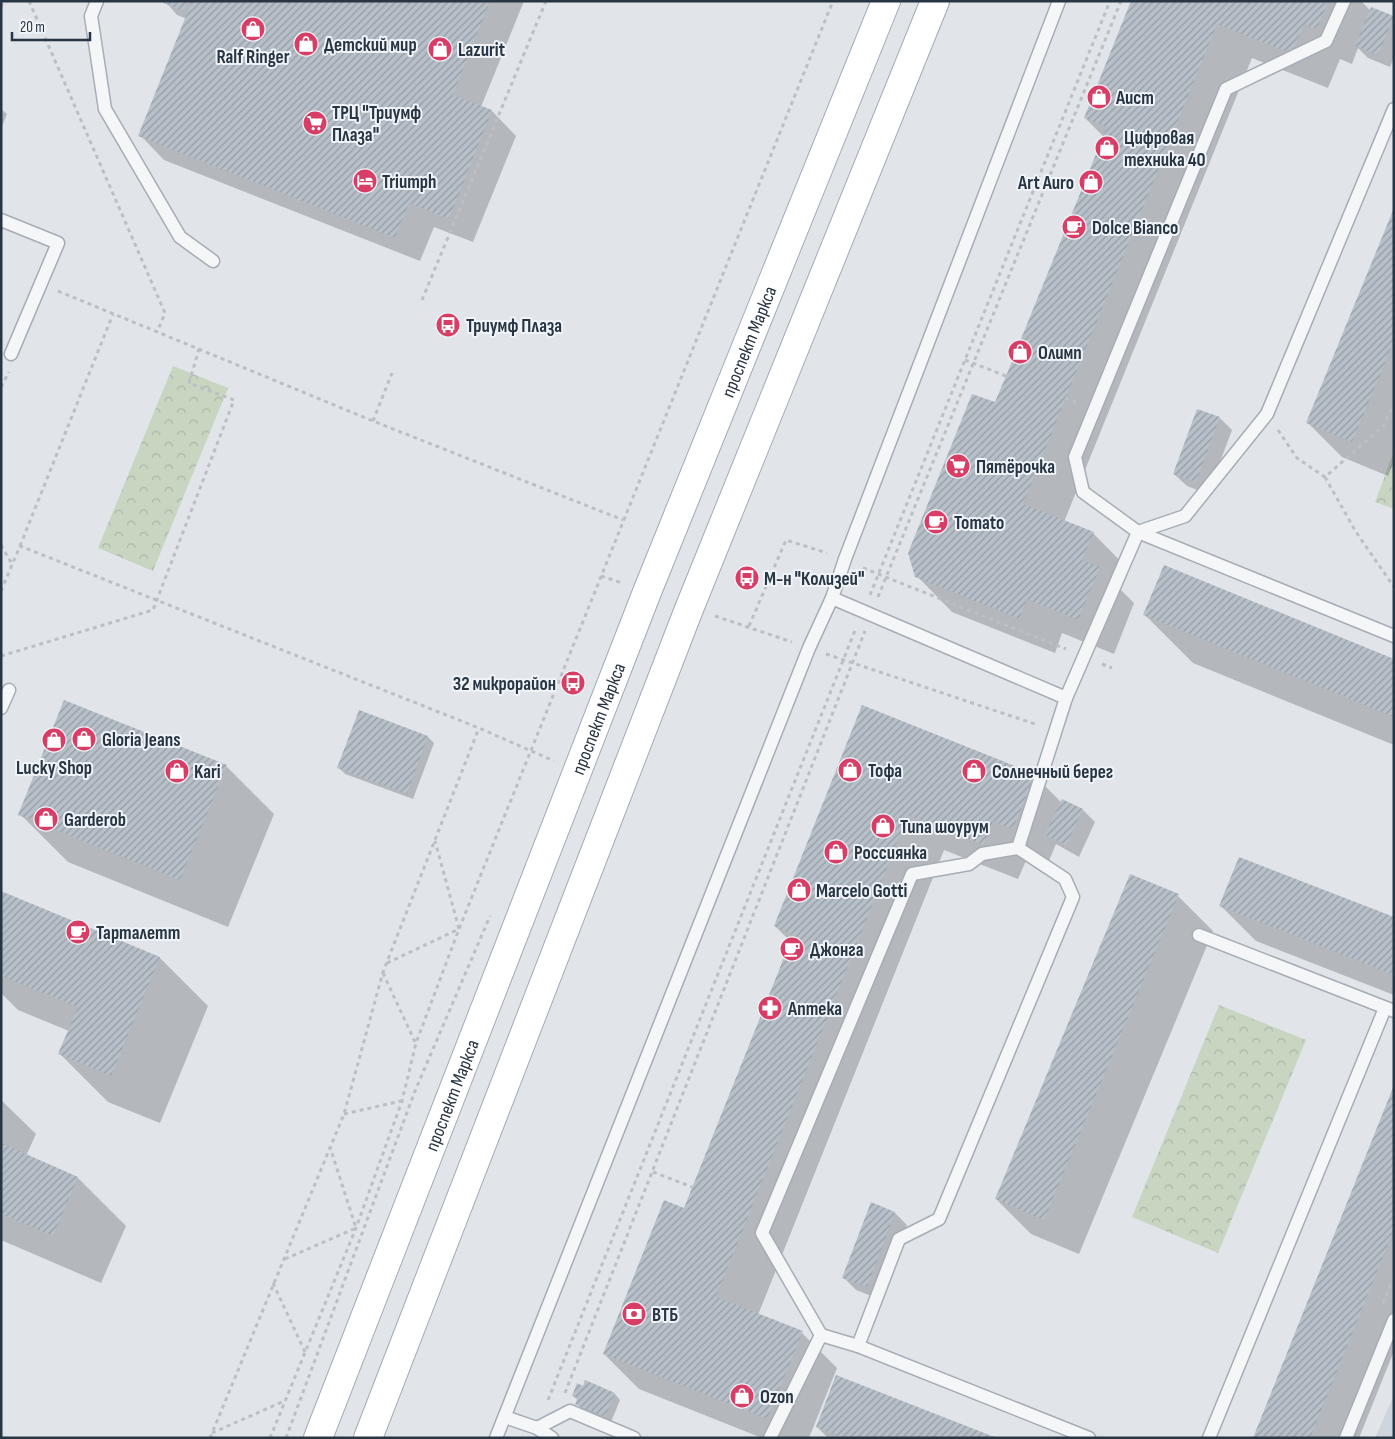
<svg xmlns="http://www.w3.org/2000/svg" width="1395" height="1439" font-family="'Sofia Sans Condensed',sans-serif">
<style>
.built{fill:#ced5dd}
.park{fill:url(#park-crowns)}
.shadow{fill:#0003}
.building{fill:url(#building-hatch)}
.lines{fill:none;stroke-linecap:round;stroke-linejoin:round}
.lane-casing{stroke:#a6adb5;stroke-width:15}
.primary-casing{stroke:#9fabb7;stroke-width:30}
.path{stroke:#bbc0c5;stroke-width:3;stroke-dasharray:4 4;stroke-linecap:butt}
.lane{stroke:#f4f6f8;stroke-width:12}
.primary{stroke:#fff;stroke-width:28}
.labels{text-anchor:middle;stroke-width:4;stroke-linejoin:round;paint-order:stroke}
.poi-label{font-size:19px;font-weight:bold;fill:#283543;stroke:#f0f4f8;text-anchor:start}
.street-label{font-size:19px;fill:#283543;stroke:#f0f4f8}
</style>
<defs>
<pattern id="park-crowns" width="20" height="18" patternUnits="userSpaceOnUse" patternTransform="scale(1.25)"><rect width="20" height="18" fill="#c8d5c1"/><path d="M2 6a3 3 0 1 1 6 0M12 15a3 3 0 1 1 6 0" fill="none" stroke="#acb7a7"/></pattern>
<pattern id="building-hatch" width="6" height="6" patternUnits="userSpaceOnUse" patternTransform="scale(1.25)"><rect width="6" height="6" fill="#b7bfc8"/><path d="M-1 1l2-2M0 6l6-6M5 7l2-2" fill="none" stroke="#959ca4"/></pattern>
</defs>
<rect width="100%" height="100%" fill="#e1e5ea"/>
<path class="built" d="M 1394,1395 L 1394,1438 L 1375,1438 Z"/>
<g class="park">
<path d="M 173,366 L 228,388 L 153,571 L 98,548 Z"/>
<path d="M 1394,451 L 1394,509 L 1375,502 Z"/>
<path d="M 1219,1005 L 1306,1040 L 1218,1253 L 1132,1217 Z"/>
</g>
<g class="shadow">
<path d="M 165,1 L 524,1 L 481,107 L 492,111 L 516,136 L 473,242 L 434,227 L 420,261 L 164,160 L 140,135 L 187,19 L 177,15 Z"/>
<path d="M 1132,1 L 1361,1 L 1371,11 L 1394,18 L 1394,57 L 1390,67 L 1368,58 L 1358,48 L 1352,64 L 1340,59 L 1328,88 L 1252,58 L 1064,522 L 1093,533 L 1128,569 L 1120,589 L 1134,603 L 1114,654 L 1062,633 L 1055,653 L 952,612 L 917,576 L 996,404 L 1104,137 L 1085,118 Z"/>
<path d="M 1,109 L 7,114 L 1,129 Z"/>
<path d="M 1394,211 L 1394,461 L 1388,476 L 1342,457 L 1307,422 Z"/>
<path d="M 1220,418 L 1232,430 L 1208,494 L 1187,486 L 1174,474 Z"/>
<path d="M 1145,615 L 1394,660 L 1394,745 L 1193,663 Z"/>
<path d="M 863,707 L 1034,775 L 1062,803 L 1063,801 L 1083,810 L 1095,822 L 1079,857 L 1056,844 L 1048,863 L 1028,856 L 1018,879 L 944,850 L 758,1315 L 802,1333 L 837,1368 L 809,1438 L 762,1438 L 639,1389 L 604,1354 L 685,1209 L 791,942 L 775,926 Z"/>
<path d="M 360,712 L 428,737 L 434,743 L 413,799 L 345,774 L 339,768 Z"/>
<path d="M 226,766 L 274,814 L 228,927 L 68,862 L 20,814 Z"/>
<path d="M 1,893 L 160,958 L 208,1006 L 160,1123 L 108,1102 L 60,1054 L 69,1031 L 18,1010 L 1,993 Z"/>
<path d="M 1178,896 L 1213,931 L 1079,1254 L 1031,1234 L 996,1199 Z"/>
<path d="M 1221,906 L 1394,918 L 1394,995 L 1256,941 Z"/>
<path d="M 1394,1088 L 1394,1351 L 1359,1438 L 1254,1438 Z"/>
<path d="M 1,1100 L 36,1134 L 26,1156 L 78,1178 L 126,1226 L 101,1283 L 1,1240 Z"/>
<path d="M 895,1213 L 907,1225 L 879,1299 L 856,1290 L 844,1278 Z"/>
<path d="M 586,1382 L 615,1394 L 620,1400 L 611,1422 L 583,1410 L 577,1404 L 578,1400 L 573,1396 L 584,1388 Z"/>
<path d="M 817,1427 L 994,1438 L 828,1438 Z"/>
</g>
<g class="building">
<path d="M 164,1 L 188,1 L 184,11 L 163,3 Z"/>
<path d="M 192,1 L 490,1 L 453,95 L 492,110 L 449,219 L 409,203 L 395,238 L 138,136 Z"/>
<path d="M 1131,1 L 1328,1 L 1317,29 L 1304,24 L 1292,54 L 1217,24 L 1023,504 L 1094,532 L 1082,560 L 1100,567 L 1078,620 L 1027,599 L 1019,619 L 915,577 L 908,553 L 972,394 L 995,402 L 1006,376 L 1107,127 L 1084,118 Z"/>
<path d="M 1371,7 L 1394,16 L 1378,55 L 1355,46 Z"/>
<path d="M 1394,208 L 1394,341 L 1352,442 L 1306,423 Z"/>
<path d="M 1197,409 L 1220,417 L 1196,482 L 1173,474 Z"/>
<path d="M 1164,565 L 1394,659 L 1394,717 L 1143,615 Z"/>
<path d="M 64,700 L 227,765 L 180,880 L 18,815 Z"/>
<path d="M 862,705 L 1035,774 L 1013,829 L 993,821 L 983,845 L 908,815 L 716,1297 L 803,1331 L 767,1419 L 603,1354 L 664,1200 L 684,1208 L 793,935 L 774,926 Z"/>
<path d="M 359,710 L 428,736 L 407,794 L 337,768 Z"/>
<path d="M 1062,799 L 1083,809 L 1066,845 L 1045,835 Z"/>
<path d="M 1239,857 L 1394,917 L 1394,975 L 1219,906 Z"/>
<path d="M 1130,874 L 1179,894 L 1044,1220 L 995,1199 Z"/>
<path d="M 1,891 L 160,957 L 111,1076 L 58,1054 L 78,1007 L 1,976 Z"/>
<path d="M 1394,1085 L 1394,1229 L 1310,1438 L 1253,1438 Z"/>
<path d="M 1,1143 L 78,1177 L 53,1236 L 1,1214 Z"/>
<path d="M 871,1202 L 895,1212 L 867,1287 L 842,1278 Z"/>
<path d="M 836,1375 L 997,1438 L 843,1438 L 816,1427 Z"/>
<path d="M 585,1380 L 615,1393 L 605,1417 L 575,1404 L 578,1398 L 572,1396 L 577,1383 L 583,1386 Z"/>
</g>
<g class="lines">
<defs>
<g id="lane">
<path d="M 97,1 L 91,16 L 105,109 L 180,237 L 213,261"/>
<path d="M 1,220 L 58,243 L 11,354"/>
<path d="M 1138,532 L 1185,516 L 1267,414 L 1394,109"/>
<path d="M 1138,532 L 1394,636"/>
<path d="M 1066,698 L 1138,532 L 1083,492 L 1075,457 L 1226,89 L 1326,41 L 1344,1"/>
<path d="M 1,708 L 9,690"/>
<path d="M 1199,935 L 1394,1011"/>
<path d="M 821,1335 L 762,1233 L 912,874 L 969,864 L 982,854 L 1018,848 L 1066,698 L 832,598"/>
<path d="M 858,1346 L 899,1239 L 939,1219 L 1073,897 L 1065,879 L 1018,848"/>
<path d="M 505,1417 L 537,1428 L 552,1438"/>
<path d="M 537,1428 L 570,1411 L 634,1438"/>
<path d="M 496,1438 L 809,648 L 832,598 L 845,559 L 1059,1"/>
<path d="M 770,1438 L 821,1335 L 858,1346 L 1089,1438"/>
<path d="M 1209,1438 L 1385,1008"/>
<path d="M 1346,1438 L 1394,1320"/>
</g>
<g id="primary">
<path id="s1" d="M 318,1438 L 647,592 L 886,1"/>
<path d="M 368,1438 L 689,609 L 935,1"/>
</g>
</defs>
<use href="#lane" class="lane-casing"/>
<use href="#primary" class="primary-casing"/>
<g class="path">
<path d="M 29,1 L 165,313 L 157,332"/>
<path d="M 1,7 L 3,1"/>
<path d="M 58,291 L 373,421 L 623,520"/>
<path d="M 422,300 L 546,1"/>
<path d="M 965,360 L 1006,376"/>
<path d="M 1,387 L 9,372"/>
<path d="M 1065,398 L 1078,403"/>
<path d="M 373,421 L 392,373"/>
<path d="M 1278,430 L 1297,458 L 1325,477 L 1383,426 L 1394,404"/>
<path d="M 1325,477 L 1356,532 L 1394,587"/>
<path d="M 1,545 L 12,564"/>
<path d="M 20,546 L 113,314"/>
<path d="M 863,568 L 1066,649"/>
<path d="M 601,576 L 622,583"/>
<path d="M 1,591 L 20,546 L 479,728 L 554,761"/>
<path d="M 870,595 L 1110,1"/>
<path d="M 878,597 L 1121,1"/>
<path d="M 715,616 L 792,642"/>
<path d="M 749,626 L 786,540 L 827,553"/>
<path d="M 826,654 L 1038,725"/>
<path d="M 1,656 L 153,610 L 234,400 L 189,383 L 199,349"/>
<path d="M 1102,664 L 1112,668"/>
<path d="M 387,963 L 459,929 L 435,841"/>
<path d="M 383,973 L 415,1042"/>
<path d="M 344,1114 L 401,1101"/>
<path d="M 653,1172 L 692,1187"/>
<path d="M 285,1259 L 356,1228 L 330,1147"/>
<path d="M 273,1283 L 305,1352"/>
<path d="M 1383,1303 L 1394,1277"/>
<path d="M 565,1393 L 865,631"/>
<path d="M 548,1400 L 856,628"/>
<path d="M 212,1433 L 284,1401"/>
<path d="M 210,1438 L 344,1114 L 383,972 L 479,728"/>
<path d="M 270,1438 L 356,1228 L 402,1101 L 416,1043 L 459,929 L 833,1"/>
<path d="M 286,1438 L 415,1091 L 490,916"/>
</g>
<use href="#lane" class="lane"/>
<use href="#primary" class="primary"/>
</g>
<defs>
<symbol id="shop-disc" viewBox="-11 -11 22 22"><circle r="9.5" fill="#d83d65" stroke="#f0f4f8"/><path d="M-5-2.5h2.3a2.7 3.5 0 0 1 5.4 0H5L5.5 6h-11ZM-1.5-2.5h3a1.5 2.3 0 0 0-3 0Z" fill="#fff"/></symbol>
<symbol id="supermarket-disc" viewBox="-11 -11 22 22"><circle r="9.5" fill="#d83d65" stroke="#f0f4f8"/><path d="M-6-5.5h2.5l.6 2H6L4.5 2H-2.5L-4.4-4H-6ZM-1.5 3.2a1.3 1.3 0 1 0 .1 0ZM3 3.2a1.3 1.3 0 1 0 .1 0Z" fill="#fff"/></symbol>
<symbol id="hotel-disc" viewBox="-11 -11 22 22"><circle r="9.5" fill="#d83d65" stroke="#f0f4f8"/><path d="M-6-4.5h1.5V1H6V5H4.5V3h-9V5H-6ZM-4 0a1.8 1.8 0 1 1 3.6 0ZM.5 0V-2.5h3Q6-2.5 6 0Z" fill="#fff"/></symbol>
<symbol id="cafe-disc" viewBox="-11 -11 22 22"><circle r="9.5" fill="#d83d65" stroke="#f0f4f8"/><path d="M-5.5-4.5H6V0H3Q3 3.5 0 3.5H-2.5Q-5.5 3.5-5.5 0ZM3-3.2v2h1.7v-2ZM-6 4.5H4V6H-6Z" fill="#fff"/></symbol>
<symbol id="bus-disc" viewBox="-11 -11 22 22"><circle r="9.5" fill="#d83d65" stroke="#f0f4f8"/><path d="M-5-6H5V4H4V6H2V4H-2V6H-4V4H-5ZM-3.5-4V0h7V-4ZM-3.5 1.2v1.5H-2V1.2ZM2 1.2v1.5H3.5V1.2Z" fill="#fff"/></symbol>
<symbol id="pharmacy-disc" viewBox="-11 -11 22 22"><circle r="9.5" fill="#d83d65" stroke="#f0f4f8"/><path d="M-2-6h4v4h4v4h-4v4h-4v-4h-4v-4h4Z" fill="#fff"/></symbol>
<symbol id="bank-disc" viewBox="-11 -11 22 22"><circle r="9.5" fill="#d83d65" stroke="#f0f4f8"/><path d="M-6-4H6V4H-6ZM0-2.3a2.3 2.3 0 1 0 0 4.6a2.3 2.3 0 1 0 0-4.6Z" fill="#fff"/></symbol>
</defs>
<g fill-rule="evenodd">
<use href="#shop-disc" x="239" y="15" width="28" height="28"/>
<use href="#shop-disc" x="292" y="30" width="28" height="28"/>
<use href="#shop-disc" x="426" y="35" width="28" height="28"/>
<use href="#shop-disc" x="1085" y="83" width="28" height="28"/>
<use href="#supermarket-disc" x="301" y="109" width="28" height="28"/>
<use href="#shop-disc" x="1093" y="134" width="28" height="28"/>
<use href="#hotel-disc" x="351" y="167" width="28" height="28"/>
<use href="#shop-disc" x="1077" y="168" width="28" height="28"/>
<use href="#cafe-disc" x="1060" y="213" width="28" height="28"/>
<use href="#bus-disc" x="434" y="311" width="28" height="28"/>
<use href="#shop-disc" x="1006" y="338" width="28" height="28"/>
<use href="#supermarket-disc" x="944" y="452" width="28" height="28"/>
<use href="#cafe-disc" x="922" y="508" width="28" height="28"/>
<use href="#bus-disc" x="733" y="564" width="28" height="28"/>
<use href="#bus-disc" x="559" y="669" width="28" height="28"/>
<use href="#shop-disc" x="70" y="725" width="28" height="28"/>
<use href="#shop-disc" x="40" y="726" width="28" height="28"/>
<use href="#shop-disc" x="836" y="756" width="28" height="28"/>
<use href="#shop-disc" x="163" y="757" width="28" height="28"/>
<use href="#shop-disc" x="960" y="757" width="28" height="28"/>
<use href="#shop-disc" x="32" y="805" width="28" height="28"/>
<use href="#shop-disc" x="869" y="812" width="28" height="28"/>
<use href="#shop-disc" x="822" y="838" width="28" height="28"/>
<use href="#shop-disc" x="785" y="876" width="28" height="28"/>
<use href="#cafe-disc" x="64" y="918" width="28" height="28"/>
<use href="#cafe-disc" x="778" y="935" width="28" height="28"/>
<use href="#pharmacy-disc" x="756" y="994" width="28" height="28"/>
<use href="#bank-disc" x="620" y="1300" width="28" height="28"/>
<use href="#shop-disc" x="728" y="1382" width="28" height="28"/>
</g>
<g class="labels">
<g class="poi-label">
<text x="324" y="51">Детский мир</text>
<text x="458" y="56">Lazurit</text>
<text x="253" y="63" text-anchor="middle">Ralf Ringer</text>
<text x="1116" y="104">Аист</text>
<text x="332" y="119">ТРЦ "Триумф<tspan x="332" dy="22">Плаза"</tspan></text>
<text x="1124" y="144">Цифровая<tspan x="1124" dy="22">техника 40</tspan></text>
<text x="382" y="188">Triumph</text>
<text x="1074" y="189" text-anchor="end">Art Auro</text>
<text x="1092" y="234">Dolce Bianco</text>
<text x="466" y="332">Триумф Плаза</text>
<text x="1038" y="359">Олимп</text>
<text x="976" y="473">Пятёрочка</text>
<text x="954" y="529">Tomato</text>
<text x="764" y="585">М-н "Колизей"</text>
<text x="556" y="690" text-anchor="end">32 микрорайон</text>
<text x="102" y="746">Gloria Jeans</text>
<text x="54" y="774" text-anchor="middle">Lucky Shop</text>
<text x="868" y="777">Тофа</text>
<text x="194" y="778">Kari</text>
<text x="992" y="778">Солнечный берег</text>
<text x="64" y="826">Garderob</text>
<text x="900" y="833">Типа шоурум</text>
<text x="854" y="859">Россиянка</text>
<text x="816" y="897">Marcelo Gotti</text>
<text x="96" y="939">Тарталетт</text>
<text x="810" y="956">Джонга</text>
<text x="788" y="1015">Аптека</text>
<text x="652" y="1321">ВТБ</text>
<text x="760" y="1403">Ozon</text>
</g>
<g class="street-label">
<text dy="7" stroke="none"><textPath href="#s1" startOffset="1178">проспект Маркса</textPath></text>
<text dy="7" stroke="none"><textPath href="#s1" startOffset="772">проспект Маркса</textPath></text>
<text dy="7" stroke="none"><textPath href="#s1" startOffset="368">проспект Маркса</textPath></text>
</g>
</g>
<rect width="1395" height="1439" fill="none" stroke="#283543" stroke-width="5"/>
<path d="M12 32v8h78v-8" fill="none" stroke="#283543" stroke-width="2.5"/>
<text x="20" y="32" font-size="15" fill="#283543" stroke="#f0f4f8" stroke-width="4" paint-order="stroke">20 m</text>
</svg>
